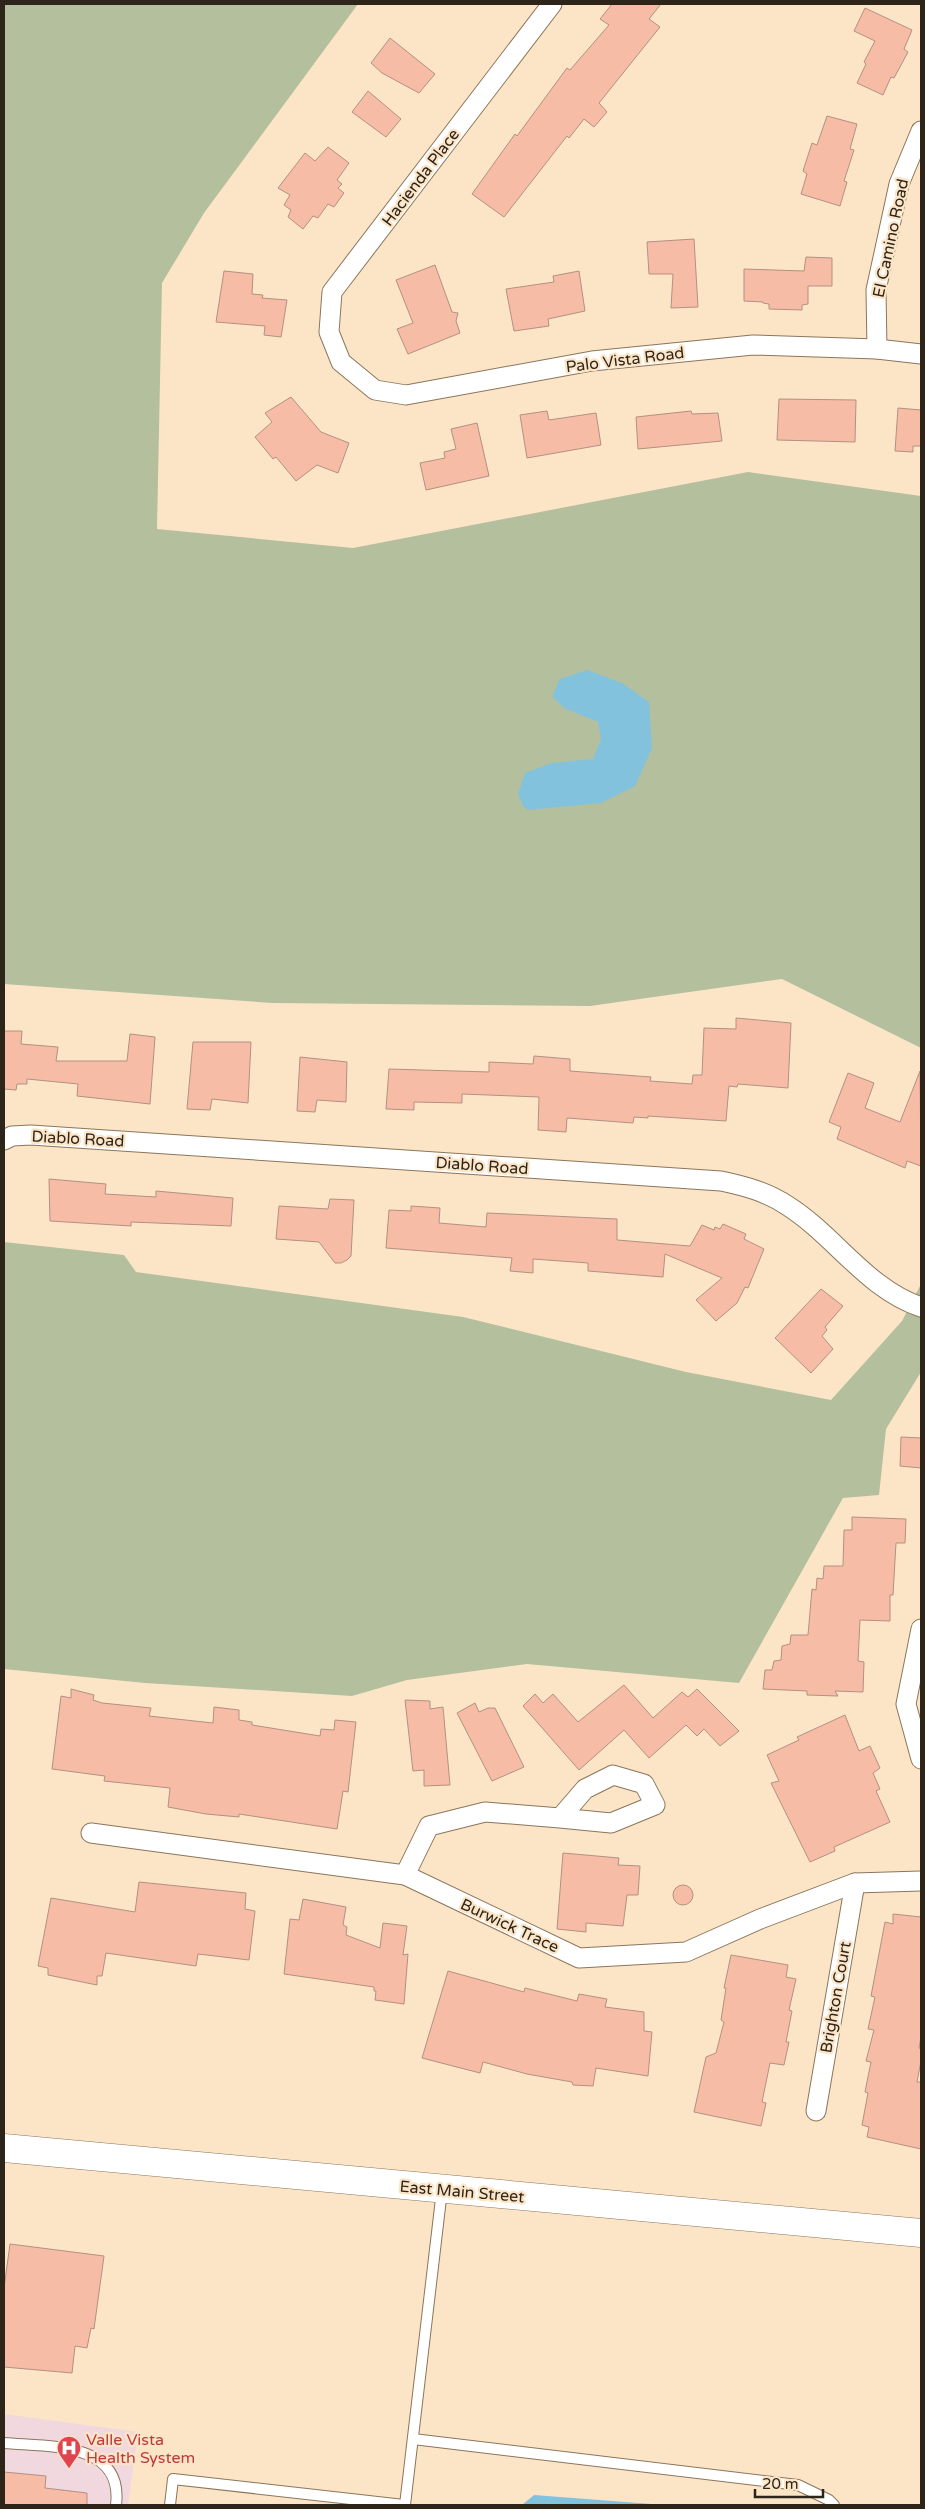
<svg xmlns="http://www.w3.org/2000/svg" width="925" height="2509" font-family="'Varela Round',sans-serif">
<style>
.medical{fill:#f1d7de}
.green{fill:#b4bf9e}
.water{fill:#83c2dd}
.building{fill:#f7bca6;stroke:#b39083}
.lines{fill:none;stroke-linecap:round;stroke-linejoin:round}
.lane-casing{stroke:#8b765b;stroke-width:12}
.street-casing{stroke:#8b765b;stroke-width:21}
.secondary-casing{stroke:#8b765b;stroke-width:29}
.lane{stroke:#fff;stroke-width:10}
.street{stroke:#fff;stroke-width:19}
.secondary{stroke:#fff;stroke-width:28}
.labels{text-anchor:middle;stroke-width:4.5;stroke-linejoin:round;paint-order:stroke}
.street-label{font-size:16px;fill:#2e251a;stroke:#fce5c7}
.health-label{font-size:16px;fill:#be3a42;stroke:#fce5c7;text-anchor:start}
</style>
<rect width="100%" height="100%" fill="#fce5c7"/>
<path class="medical" d="M 4,2414 L 138,2432 L 128,2505 L 4,2505 Z"/>
<g class="green">
<path d="M 4,4 L 358,4 L 204,213 L 162,283 L 157,529 L 353,548 L 748,472 L 921,496 L 921,1048 L 782,979 L 590,1006 L 272,1003 L 4,984 Z"/>
<path d="M 4,1242 L 124,1255 L 136,1272 L 463,1317 L 686,1372 L 831,1400 L 902,1321 L 921,1284 L 921,1372 L 886,1429 L 879,1495 L 843,1498 L 739,1683 L 527,1664 L 407,1680 L 352,1696 L 145,1683 L 4,1669 Z"/>
</g>
<g class="water">
<path d="M 587,670 L 622,683 L 649,702 L 652,748 L 635,786 L 601,803 L 528,810 L 523,806 L 518,794 L 525,773 L 551,763 L 593,759 L 601,739 L 598,722 L 564,708 L 552,696 L 560,679 Z"/>
<path d="M 534,2495 L 665,2505 L 522,2505 Z"/>
</g>
<g class="building">
<path d="M 612,4 L 661,4 L 649,19 L 660,27 L 599,103 L 607,112 L 594,127 L 584,119 L 569,138 L 567,136 L 504,217 L 472,194 L 515,134 L 517,136 L 567,68 L 570,70 L 609,25 L 600,19 Z"/>
<path d="M 865,8 L 912,30 L 904,49 L 908,52 L 894,78 L 891,77 L 883,95 L 857,83 L 866,64 L 864,62 L 875,41 L 854,31 Z"/>
<path d="M 390,38 L 435,74 L 419,93 L 382,73 L 371,63 Z"/>
<path d="M 368,91 L 401,119 L 386,137 L 352,112 Z"/>
<path d="M 827,116 L 857,124 L 850,149 L 854,150 L 844,181 L 847,182 L 840,206 L 801,194 L 807,174 L 803,171 L 812,143 L 817,145 Z"/>
<path d="M 328,147 L 349,163 L 337,180 L 342,184 L 338,188 L 344,193 L 334,207 L 328,204 L 318,218 L 313,216 L 303,229 L 288,217 L 291,210 L 284,205 L 290,195 L 278,188 L 305,153 L 315,161 Z"/>
<path d="M 694,239 L 698,307 L 671,308 L 673,274 L 649,274 L 647,242 Z"/>
<path d="M 806,257 L 832,258 L 832,286 L 808,286 L 808,304 L 802,305 L 802,310 L 769,309 L 769,304 L 763,303 L 763,302 L 744,301 L 744,269 L 804,271 Z"/>
<path d="M 435,265 L 452,312 L 458,313 L 456,321 L 460,333 L 408,354 L 397,329 L 413,323 L 396,280 Z"/>
<path d="M 224,271 L 253,274 L 252,294 L 263,295 L 262,298 L 287,300 L 281,337 L 264,335 L 265,326 L 216,322 Z"/>
<path d="M 579,271 L 585,311 L 548,319 L 549,326 L 514,331 L 506,289 L 554,282 L 553,276 Z"/>
<path d="M 291,397 L 321,432 L 349,443 L 338,473 L 317,465 L 296,481 L 276,457 L 273,459 L 255,437 L 272,422 L 265,413 Z"/>
<path d="M 779,399 L 856,400 L 855,442 L 777,440 Z"/>
<path d="M 898,408 L 921,410 L 921,446 L 913,446 L 913,452 L 895,451 Z"/>
<path d="M 547,411 L 549,420 L 596,413 L 601,445 L 527,458 L 520,415 Z"/>
<path d="M 691,411 L 692,414 L 718,413 L 722,441 L 638,449 L 636,417 Z"/>
<path d="M 477,423 L 489,476 L 426,490 L 420,463 L 445,458 L 444,452 L 456,449 L 451,429 Z"/>
<path d="M 736,1018 L 791,1023 L 788,1088 L 738,1084 L 737,1087 L 729,1086 L 726,1121 L 648,1116 L 648,1118 L 634,1117 L 633,1123 L 567,1118 L 566,1132 L 538,1130 L 539,1097 L 462,1094 L 462,1103 L 414,1102 L 414,1110 L 386,1109 L 389,1069 L 489,1072 L 489,1062 L 533,1064 L 534,1056 L 570,1059 L 570,1071 L 651,1077 L 650,1081 L 692,1084 L 693,1075 L 702,1075 L 704,1028 L 736,1029 Z"/>
<path d="M 4,1031 L 22,1031 L 21,1044 L 58,1047 L 56,1061 L 127,1061 L 130,1034 L 155,1037 L 150,1104 L 77,1096 L 78,1084 L 27,1079 L 27,1084 L 17,1084 L 16,1090 L 4,1089 Z"/>
<path d="M 193,1042 L 251,1042 L 248,1103 L 212,1099 L 210,1110 L 187,1109 Z"/>
<path d="M 300,1057 L 347,1062 L 346,1102 L 317,1100 L 315,1112 L 297,1111 Z"/>
<path d="M 920,1071 L 921,1166 L 907,1161 L 905,1168 L 837,1139 L 841,1127 L 829,1122 L 848,1073 L 874,1083 L 865,1108 L 900,1122 Z"/>
<path d="M 49,1179 L 106,1184 L 105,1194 L 156,1197 L 156,1191 L 233,1198 L 231,1226 L 131,1222 L 131,1226 L 50,1221 Z"/>
<path d="M 330,1199 L 354,1200 L 351,1256 L 347,1260 L 341,1263 L 335,1263 L 319,1242 L 276,1239 L 279,1206 L 328,1209 Z"/>
<path d="M 411,1206 L 440,1208 L 439,1223 L 486,1227 L 487,1213 L 617,1219 L 617,1240 L 690,1246 L 702,1225 L 714,1230 L 715,1227 L 720,1229 L 723,1224 L 746,1234 L 744,1239 L 764,1249 L 748,1288 L 745,1287 L 737,1303 L 716,1321 L 696,1300 L 722,1278 L 665,1254 L 663,1277 L 588,1271 L 588,1263 L 533,1259 L 533,1273 L 510,1271 L 512,1258 L 386,1248 L 389,1210 L 411,1211 Z"/>
<path d="M 821,1289 L 843,1306 L 825,1327 L 827,1330 L 822,1336 L 833,1349 L 811,1373 L 775,1338 Z"/>
<path d="M 901,1437 L 921,1438 L 921,1468 L 900,1466 Z"/>
<path d="M 852,1517 L 906,1519 L 905,1543 L 896,1543 L 893,1595 L 890,1595 L 890,1621 L 860,1620 L 858,1661 L 864,1662 L 863,1692 L 835,1691 L 838,1696 L 807,1695 L 807,1691 L 763,1689 L 765,1670 L 772,1670 L 774,1661 L 781,1660 L 782,1646 L 790,1644 L 791,1635 L 808,1635 L 812,1589 L 816,1590 L 817,1578 L 823,1579 L 824,1566 L 843,1566 L 844,1530 L 852,1530 Z"/>
<path d="M 624,1685 L 653,1718 L 682,1692 L 688,1697 L 697,1689 L 739,1731 L 720,1746 L 704,1729 L 697,1736 L 686,1725 L 649,1758 L 624,1730 L 579,1770 L 523,1706 L 535,1694 L 543,1703 L 553,1694 L 578,1722 Z"/>
<path d="M 71,1689 L 94,1695 L 93,1700 L 102,1703 L 151,1708 L 149,1716 L 213,1723 L 214,1707 L 239,1710 L 239,1720 L 252,1722 L 252,1725 L 320,1736 L 321,1729 L 334,1730 L 335,1720 L 356,1722 L 348,1792 L 343,1791 L 337,1829 L 239,1814 L 239,1817 L 206,1814 L 168,1807 L 170,1788 L 104,1781 L 105,1776 L 52,1769 L 61,1696 L 71,1698 Z"/>
<path d="M 405,1700 L 430,1701 L 430,1709 L 443,1707 L 450,1785 L 424,1786 L 424,1770 L 413,1771 Z"/>
<path d="M 475,1703 L 479,1712 L 488,1708 L 495,1708 L 524,1767 L 492,1781 L 457,1713 Z"/>
<path d="M 845,1715 L 859,1751 L 870,1746 L 880,1768 L 873,1773 L 880,1789 L 876,1791 L 890,1822 L 834,1847 L 835,1851 L 810,1862 L 771,1783 L 779,1781 L 767,1755 L 799,1740 L 797,1737 Z"/>
<path d="M 563,1853 L 619,1858 L 618,1865 L 640,1866 L 638,1895 L 627,1895 L 623,1926 L 586,1923 L 586,1932 L 557,1929 Z"/>
<path d="M 139,1882 L 246,1893 L 245,1909 L 255,1911 L 249,1960 L 198,1954 L 196,1966 L 106,1953 L 102,1976 L 97,1976 L 97,1985 L 48,1975 L 48,1968 L 38,1966 L 51,1898 L 135,1912 Z"/>
<circle cx="683" cy="1895" r="10"/>
<path d="M 303,1899 L 346,1907 L 343,1925 L 347,1927 L 346,1935 L 380,1948 L 383,1923 L 407,1926 L 403,1955 L 408,1954 L 404,2004 L 375,2000 L 376,1991 L 374,1991 L 374,1987 L 284,1974 L 290,1919 L 299,1920 Z"/>
<path d="M 893,1914 L 921,1917 L 921,2037 L 919,2048 L 921,2049 L 921,2061 L 917,2082 L 921,2082 L 921,2149 L 867,2137 L 869,2127 L 862,2125 L 868,2093 L 865,2092 L 871,2062 L 866,2061 L 874,2030 L 868,2029 L 875,1997 L 871,1996 L 885,1922 L 893,1924 Z"/>
<path d="M 731,1955 L 788,1965 L 786,1977 L 796,1979 L 789,2010 L 792,2011 L 786,2042 L 789,2042 L 784,2065 L 770,2063 L 762,2102 L 766,2103 L 761,2126 L 694,2112 L 706,2057 L 716,2053 L 724,2022 L 721,2020 L 726,1988 L 724,1988 Z"/>
<path d="M 448,1971 L 524,1992 L 525,1988 L 577,2001 L 579,1994 L 607,1999 L 605,2007 L 644,2012 L 644,2031 L 652,2032 L 648,2076 L 596,2068 L 593,2086 L 573,2085 L 572,2082 L 527,2074 L 483,2062 L 480,2073 L 422,2058 Z"/>
<path d="M 10,2244 L 104,2256 L 94,2329 L 91,2328 L 87,2348 L 75,2346 L 72,2373 L 4,2367 L 4,2288 Z"/>
<path d="M 4,2472 L 46,2476 L 45,2488 L 87,2493 L 87,2505 L 4,2505 Z"/>
</g>
<g class="lines">
<defs>
<g id="lane">
<path d="M 413,2439 L 798,2485 L 829,2500 L 834,2505"/>
<path d="M 4,2443 C 47,2447 124,2441 116,2505"/>
<path d="M 170,2505 L 173,2479 L 404,2505"/>
<path d="M 405,2505 L 442,2190"/>
</g>
<g id="street">
<path d="M 552,4 L 332,292 L 329,332 L 341,362 L 375,390 L 406,395 L 592,361 L 753,345 L 877,349 L 921,354"/>
<path d="M 877,349 L 876,290 L 899,184 L 921,131"/>
<path d="M 4,1140 L 12,1136 L 31,1135 L 721,1181 C 745,1186 767,1192 788,1206 C 835,1236 867,1289 921,1307"/>
<path d="M 921,1629 L 906,1704 L 921,1759"/>
<path d="M 91,1833 L 405,1875 L 579,1958 L 686,1952 L 760,1919 L 855,1883 L 921,1881"/>
<path d="M 405,1875 L 429,1826 L 485,1812 L 560,1818 L 585,1789 L 613,1775 L 644,1784 L 655,1805 L 611,1823 L 560,1818"/>
<path d="M 816,2111 L 855,1883"/>
</g>
<path id="secondary" d="M 4,2148 L 921,2233"/>
</defs>
<use href="#lane" class="lane-casing"/>
<use href="#street" class="street-casing"/>
<use href="#secondary" class="secondary-casing"/>
<use href="#lane" class="lane"/>
<use href="#street" class="street"/>
<use href="#secondary" class="secondary"/>
</g>
<defs>
<symbol id="hospital-pin" viewBox="-11 -11 22 30"><path d="M0 17L-7.5 6A9.5 9.5 0 1 1 7.5 6Z" fill="#e0444e" stroke="#fce5c7"/><path d="M-5-5h3v3.5h4V-5h3V5h-3V1.5h-4V5h-3Z" fill="#fff"/></symbol>
</defs>
<g fill-rule="evenodd">
<use href="#hospital-pin" x="55" y="2434" width="28" height="38"/>
</g>
<g class="labels">
<g class="street-label">
<text transform="translate(420 177) rotate(-53)" y="6">Hacienda Place</text>
<text transform="translate(890 238) rotate(-78)" y="6">El Camino Road</text>
<text transform="translate(625 359) rotate(-7)" y="6">Palo Vista Road</text>
<text transform="translate(78 1138) rotate(3)" y="6">Diablo Road</text>
<text transform="translate(482 1165) rotate(4)" y="6">Diablo Road</text>
<text transform="translate(510 1925) rotate(25)" y="6">Burwick Trace</text>
<text transform="translate(835 1997) rotate(-80)" y="6">Brighton Court</text>
<text transform="translate(462 2191) rotate(5)" y="6">East Main Street</text>
</g>
<g class="health-label">
<text x="86" y="2445">Valle Vista<tspan x="86" dy="18">Health System</tspan></text>
</g>
</g>
<rect width="925" height="2509" fill="none" stroke="#2e251a" stroke-width="10"/>
<path d="M755 2489v8h68v-8" fill="none" stroke="#2e251a" stroke-width="2.5"/>
<text x="762" y="2489" font-size="15" fill="#2e251a" stroke="#fce5c7" stroke-width="4" paint-order="stroke">20 m</text>
</svg>
